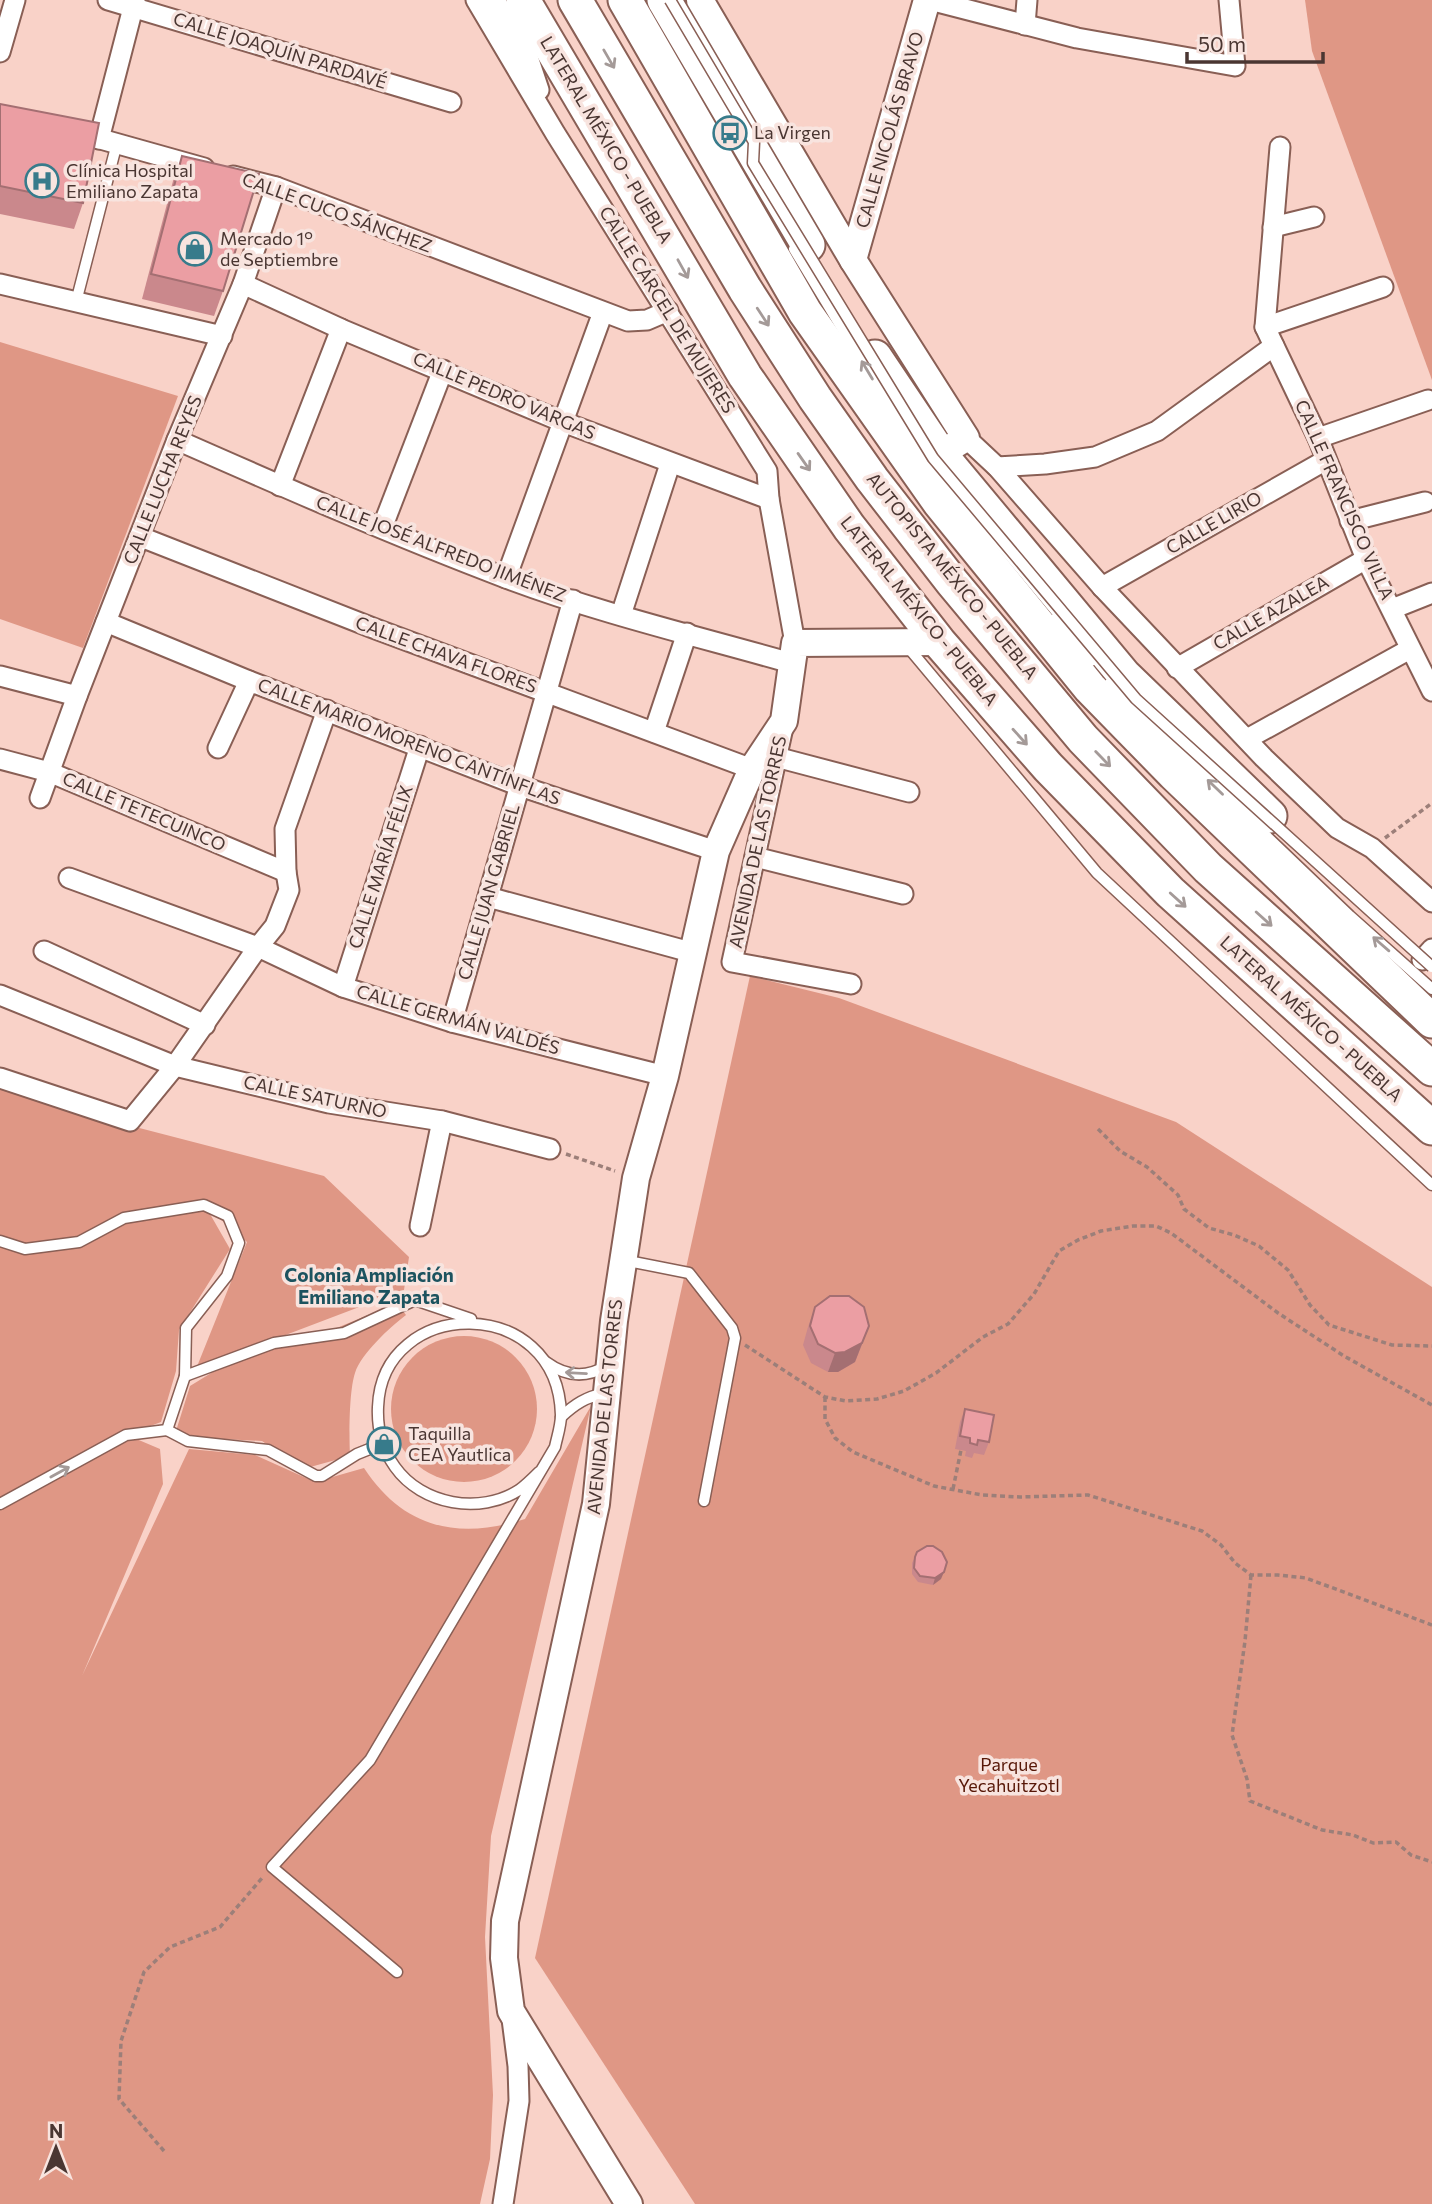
<svg xmlns="http://www.w3.org/2000/svg" width="1432" height="2204" font-family="Commissioner,sans-serif">
<style>
.green{fill:#df9785}
.lines{fill:none;stroke-linecap:round;stroke-linejoin:round}
.lane-casing{stroke:#895f55;stroke-width:13}
.street-casing{stroke:#895f55;stroke-width:23}
.secondary-casing{stroke:#895f55;stroke-width:30}
.highway-casing{stroke:#895f55;stroke-width:37}
.path{stroke:#9c7f79;stroke-width:3.5;stroke-dasharray:5 3.5;stroke-linecap:butt}
.lane{stroke:#fff;stroke-width:10}
.street{stroke:#fff;stroke-width:19}
.secondary{stroke:#fff;stroke-width:26}
.highway{stroke:#fff;stroke-width:33}
.lane-bridge-casing{stroke:#895f55;stroke-width:13;stroke-linecap:butt}
.lane-bridge{stroke:#fff;stroke-width:10}
.wall{fill:#ca888c}
.shaded-wall{fill:#a46f72}
.building{fill:#eb9ea3;stroke:#a46f72;stroke-width:2}
.oneway{stroke:#a49a98}
.labels{text-anchor:middle;stroke-width:7;stroke-linejoin:round;paint-order:stroke}
.street-label{font-size:18px;fill:#4a3632;stroke:#f8e4df}
.poi-label{font-size:18px;fill:#4a3632;stroke:#f8e4df;text-anchor:start}
.park-label{font-size:18px;fill:#571707;stroke:#f8e4df}
.neighbourhood-label{font-size:19px;font-weight:bold;fill:#1c535f;stroke:#f8e4df}
</style>
<rect width="100%" height="100%" fill="#f9d2c8"/>
<g class="green">
<path d="M 1305,0 L 1432,0 L 1432,380 L 1312,51 Z"/>
<path d="M 0,342 L 178,396 L 83,648 L 0,619 Z"/>
<path d="M 750,976 L 839,998 L 1176,1122 L 1432,1287 L 1432,2204 L 695,2204 L 535,1958 Z"/>
<path d="M 0,1084 L 124,1124 L 324,1176 L 409,1257 L 404,1290 L 196,1369 L 247,1242 L 206,1207 L 230,1249 L 179,1330 L 176,1371 L 161,1422 L 127,1435 L 160,1449 L 163,1484 L 82,1676 L 189,1449 L 255,1455 L 315,1482 L 364,1468 C 404,1529 459,1540 525,1519 L 591,1406 L 491,1836 L 485,1937 L 493,2095 L 490,2159 L 480,2204 L 0,2204 Z"/>
<path d="M 397,1303 L 406,1315 C 390,1327 361,1354 355,1373 C 349,1391 349,1436 350,1456 L 303,1469 L 262,1441 L 202,1438 L 176,1431 L 190,1386 L 221,1367 L 327,1332 Z"/>
<circle cx="464" cy="1409" r="73"/>
</g>
<g class="lines">
<defs>
<g id="lane">
<path d="M 794,249 L 866,368"/>
<path d="M 76,302 L 117,143"/>
<path d="M 1055,619 L 1091,661"/>
<path d="M 907,646 L 1097,873 L 1432,1185"/>
<path d="M 1110,683 L 1126,702 L 1350,916 L 1432,989"/>
<path d="M 0,1241 L 25,1249 L 79,1242 L 124,1218 L 204,1205 L 228,1216 L 239,1243 L 227,1276 L 186,1328 L 185,1376 L 274,1343 L 344,1333 L 415,1300 L 471,1319"/>
<path d="M 623,1260 L 689,1273 L 732,1328 L 735,1338 L 704,1501"/>
<path d="M 546,1362 C 565,1376 585,1379 606,1366"/>
<path d="M 561,1417 C 575,1404 586,1397 605,1393"/>
<path d="M 167,1430 L 188,1441 L 268,1450 L 316,1476 L 322,1476 L 357,1454 L 382,1444"/>
<path d="M 0,1504 L 126,1435 L 167,1430 L 185,1376"/>
<path d="M 397,1972 L 272,1867 L 370,1760 L 555,1447 C 557,1437 561,1426 561,1415 C 558,1293 382,1296 378,1407 C 377,1429 382,1449 395,1467 C 422,1505 480,1515 519,1490 C 526,1485 533,1478 539,1472"/>
</g>
<g id="street">
<path d="M 108,0 L 451,102"/>
<path d="M 476,0 L 555,133 L 767,471 L 769,499 L 795,643"/>
<path d="M 495,0 L 527,54 L 539,90"/>
<path d="M 930,0 L 1077,38 L 1235,66 L 1229,0"/>
<path d="M 1025,25 L 1027,0"/>
<path d="M 0,52 L 15,0"/>
<path d="M 72,131 L 204,168"/>
<path d="M 99,139 L 135,0"/>
<path d="M 1280,147 L 1265,327 L 1318,438 L 1366,559 L 1432,691"/>
<path d="M 233,176 L 276,187 L 628,321 L 647,320 L 668,311"/>
<path d="M 1273,227 L 1314,217"/>
<path d="M 0,284 L 222,336"/>
<path d="M 243,284 L 341,329 L 563,422 L 769,499"/>
<path d="M 1265,327 L 1383,287"/>
<path d="M 966,438 L 997,467 L 1102,587 L 1264,758 L 1337,828 L 1372,848 L 1432,902"/>
<path d="M 1318,438 L 1428,400"/>
<path d="M 177,440 C 286,488 395,536 506,578 C 599,613 696,636 791,663"/>
<path d="M 997,467 L 1045,464 L 1095,457 L 1157,431 L 1274,346"/>
<path d="M 280,486 L 341,329"/>
<path d="M 1350,521 L 1425,502"/>
<path d="M 382,528 L 443,370"/>
<path d="M 141,537 L 373,628 L 752,769"/>
<path d="M 506,578 L 603,312"/>
<path d="M 1102,587 L 1326,460"/>
<path d="M 1392,609 L 1432,593"/>
<path d="M 621,615 L 670,464"/>
<path d="M 106,622 L 249,681 L 520,786 L 716,851"/>
<path d="M 1177,668 L 1366,559"/>
<path d="M 0,676 L 77,696"/>
<path d="M 654,732 L 687,633"/>
<path d="M 782,732 L 732,962 L 851,984"/>
<path d="M 1247,739 L 1410,649"/>
<path d="M 218,748 L 249,681"/>
<path d="M 776,757 L 909,792"/>
<path d="M 0,759 L 49,772 L 286,872"/>
<path d="M 40,798 L 77,696 L 177,440 L 243,284 L 276,187"/>
<path d="M 755,857 L 903,894"/>
<path d="M 69,878 L 258,947 L 343,987 L 452,1022 L 665,1076"/>
<path d="M 488,897 L 694,953"/>
<path d="M 44,951 L 205,1025"/>
<path d="M 1422,960 L 1432,949"/>
<path d="M 343,987 L 420,746"/>
<path d="M 0,995 L 175,1066 L 329,1103 L 442,1121 L 550,1149"/>
<path d="M 452,1022 L 573,600"/>
<path d="M 0,1078 L 130,1121 L 175,1066 L 258,947 L 275,926 L 289,890 L 286,872 L 285,829 L 327,710"/>
<path d="M 420,1226 L 442,1121"/>
<path d="M 503,2204 L 519,2101 L 518,2066 L 512,2019"/>
</g>
<g id="secondary">
<path d="M 700,0 L 853,260 L 966,438 L 940,454"/>
<path d="M 853,260 L 927,0"/>
<path d="M 629,2204 L 511,2011 L 504,1958 L 505,1921 L 596,1504 L 614,1321 L 636,1178 L 665,1076 L 716,851 L 752,769 L 784,721 L 795,643 L 939,642"/>
</g>
<g id="highway">
<path d="M 523,0 L 745,376 L 849,527 L 939,642 L 1048,767 L 1170,892 L 1432,1128"/>
<path d="M 575,0 L 745,289 L 815,398 L 872,479 L 952,582 L 1083,739 L 1208,868 L 1432,1069"/>
<path d="M 625,0 L 805,312 L 939,502 L 1090,688 L 1174,774 L 1432,1021"/>
<path d="M 664,0 L 808,245"/>
<path d="M 875,357 L 940,454 L 1124,675 L 1270,816"/>
</g>
</defs>
<use href="#lane" class="lane-casing"/>
<use href="#street" class="street-casing"/>
<use href="#secondary" class="secondary-casing"/>
<use href="#highway" class="highway-casing"/>
<g class="path">
<path d="M 1385,838 L 1432,803"/>
<path d="M 1098,1129 L 1120,1151 L 1147,1167 L 1178,1195 L 1184,1209 L 1209,1228 L 1234,1235 L 1259,1246 L 1288,1270 L 1310,1305 L 1329,1325 L 1392,1345 L 1432,1346"/>
<path d="M 566,1154 L 615,1171"/>
<path d="M 745,1345 L 825,1397 L 846,1401 L 877,1399 L 904,1391 L 936,1373 L 983,1337 L 1008,1324 L 1034,1294 L 1059,1251 L 1078,1240 L 1101,1231 L 1133,1226 L 1156,1226 L 1171,1233 L 1278,1313 L 1344,1356 L 1432,1405"/>
<path d="M 825,1397 L 825,1419 L 835,1438 L 853,1452 L 934,1486 L 982,1495 L 1020,1497 L 1088,1495 L 1202,1531 L 1221,1545 L 1235,1563 L 1251,1575 L 1278,1575 L 1306,1578 L 1432,1625"/>
<path d="M 953,1489 L 961,1450"/>
<path d="M 1251,1575 L 1245,1641 L 1232,1735 L 1247,1779 L 1250,1801 L 1322,1830 L 1353,1835 L 1373,1843 L 1396,1842 L 1411,1855 L 1432,1862"/>
<path d="M 164,2151 L 119,2099 L 121,2041 L 144,1972 L 170,1947 L 220,1927 L 263,1877"/>
</g>
<use href="#lane" class="lane"/>
<use href="#street" class="street"/>
<use href="#secondary" class="secondary"/>
<use href="#highway" class="highway"/>
<defs>
<path id="lane-bridge" d="M 670,0 L 754,142 L 753,163 L 933,458 L 1136,699 L 1432,967"/>
</defs>
<use href="#lane-bridge" class="lane-bridge-casing"/>
<use href="#lane-bridge" class="lane-bridge"/>
</g>
<g class="wall">
<path d="M 0,104 L 83,203 L 74,229 L 0,214 Z"/>
<path d="M 182,156 L 223,291 L 214,316 L 142,299 L 173,181 Z"/>
<path d="M 815,1307 L 869,1326 L 855,1362 L 838,1372 L 828,1372 L 811,1363 L 803,1345 L 808,1327 Z"/>
<path d="M 965,1409 L 989,1442 L 984,1455 L 974,1453 L 972,1458 L 965,1456 L 966,1451 L 955,1449 L 960,1422 Z"/>
<path d="M 915,1557 L 941,1579 L 933,1585 L 918,1582 L 912,1574 L 912,1563 Z"/>
</g>
<g class="shaded-wall">
<path d="M 869,1326 L 855,1362 L 838,1372 L 828,1372 L 835,1353 Z"/>
<path d="M 944,1572 L 941,1579 L 933,1585 L 935,1578 Z"/>
</g>
<g class="building">
<path d="M 0,104 L 99,123 L 83,203 L 0,186 Z"/>
<path d="M 182,156 L 259,174 L 223,291 L 151,274 Z"/>
<path d="M 830,1296 L 849,1296 L 864,1307 L 869,1326 L 862,1343 L 845,1352 L 835,1353 L 818,1344 L 810,1326 L 815,1307 Z"/>
<path d="M 965,1409 L 994,1415 L 989,1442 L 978,1440 L 977,1445 L 970,1443 L 970,1438 L 960,1436 Z"/>
<path d="M 927,1546 L 933,1546 L 942,1552 L 947,1562 L 944,1572 L 935,1578 L 920,1576 L 914,1568 L 915,1557 L 917,1552 Z"/>
</g>
<defs><path id="oneway-shaft" d="M-6 0H5M1.5-3L5.5 0L1.5 3" fill="none" stroke-width="1.6" stroke-linecap="round" stroke-linejoin="round" transform="scale(1.75)"/></defs>
<g class="oneway">
<use href="#oneway-shaft" transform="translate(609 59) rotate(60)"/>
<use href="#oneway-shaft" transform="translate(683 269) rotate(61)"/>
<use href="#oneway-shaft" transform="translate(763 317) rotate(57)"/>
<use href="#oneway-shaft" transform="translate(867 370) rotate(-121)"/>
<use href="#oneway-shaft" transform="translate(804 462) rotate(55)"/>
<use href="#oneway-shaft" transform="translate(1020 737) rotate(48)"/>
<use href="#oneway-shaft" transform="translate(1103 759) rotate(46)"/>
<use href="#oneway-shaft" transform="translate(1215 787) rotate(-136)"/>
<use href="#oneway-shaft" transform="translate(1178 900) rotate(42)"/>
<use href="#oneway-shaft" transform="translate(1264 919) rotate(42)"/>
<use href="#oneway-shaft" transform="translate(1381 944) rotate(-139)"/>
<use href="#oneway-shaft" transform="translate(576 1373) rotate(-177)"/>
<use href="#oneway-shaft" transform="translate(60 1472) rotate(-29)"/>
</g>
<defs>
<symbol id="bus-ring" viewBox="-11 -11 22 22"><circle r="9.5" fill="#f8e4df" stroke="#377b8b" stroke-width="1.5"/><path d="M-5-6H5V4H4V6H2V4H-2V6H-4V4H-5ZM-3.5-4V0h7V-4ZM-3.5 1.2v1.5H-2V1.2ZM2 1.2v1.5H3.5V1.2Z" fill="#377b8b"/></symbol>
<symbol id="hospital-ring" viewBox="-11 -11 22 22"><circle r="9.5" fill="#f8e4df" stroke="#377b8b" stroke-width="1.5"/><path d="M-5-5h3v3.5h4V-5h3V5h-3V1.5h-4V5h-3Z" fill="#377b8b"/></symbol>
<symbol id="shop-ring" viewBox="-11 -11 22 22"><circle r="9.5" fill="#f8e4df" stroke="#377b8b" stroke-width="1.5"/><path d="M-5-2.5h2.3a2.7 3.5 0 0 1 5.4 0H5L5.5 6h-11ZM-1.5-2.5h3a1.5 2.3 0 0 0-3 0Z" fill="#377b8b"/></symbol>
</defs>
<g fill-rule="evenodd">
<use href="#bus-ring" x="711" y="114" width="38" height="38"/>
<use href="#hospital-ring" x="23" y="162" width="38" height="38"/>
<use href="#shop-ring" x="176" y="230" width="38" height="38"/>
<use href="#shop-ring" x="365" y="1425" width="38" height="38"/>
</g>
<g class="labels">
<g class="street-label">
<text transform="translate(280 51) rotate(17)" y="6">CALLE JOAQUÍN PARDAVÉ</text>
<text transform="translate(890 130) rotate(-74)" y="6">CALLE NICOLÁS BRAVO</text>
<text transform="translate(606 140) rotate(59)" y="6">LATERAL MÉXICO - PUEBLA</text>
<text transform="translate(337 213) rotate(20)" y="6">CALLE CUCO SÁNCHEZ</text>
<text transform="translate(667 310) rotate(58)" y="6">CALLE CÁRCEL DE MUJERES</text>
<text transform="translate(504 396) rotate(23)" y="6">CALLE PEDRO VARGAS</text>
<text transform="translate(163 480) rotate(-68)" y="6">CALLE LUCHA REYES</text>
<text transform="translate(1344 500) rotate(66)" y="6">CALLE FRANCISCO VILLA</text>
<text transform="translate(1214 523) rotate(-30)" y="6">CALLE LIRIO</text>
<text transform="translate(441 549) rotate(21)" y="6">CALLE JOSÉ ALFREDO JIMÉNEZ</text>
<text transform="translate(952 576) rotate(51)" y="6">AUTOPISTA MÉXICO - PUEBLA</text>
<text transform="translate(919 611) rotate(51)" y="6">LATERAL MÉXICO - PUEBLA</text>
<text transform="translate(1271 613) rotate(-30)" y="6">CALLE AZALEA</text>
<text transform="translate(446 655) rotate(20)" y="6">CALLE CHAVA FLORES</text>
<text transform="translate(409 742) rotate(21)" y="6">CALLE MARIO MORENO CANTÍNFLAS</text>
<text transform="translate(144 812) rotate(23)" y="6">CALLE TETECUINCO</text>
<text transform="translate(758 842) rotate(-78)" y="6">AVENIDA DE LAS TORRES</text>
<text transform="translate(381 867) rotate(-72)" y="6">CALLE MARÍA FÉLIX</text>
<text transform="translate(489 892) rotate(-74)" y="6">CALLE JUAN GABRIEL</text>
<text transform="translate(1311 1019) rotate(42)" y="6">LATERAL MÉXICO - PUEBLA</text>
<text transform="translate(458 1020) rotate(16)" y="6">CALLE GERMÁN VALDÉS</text>
<text transform="translate(315 1097) rotate(12)" y="6">CALLE SATURNO</text>
<text transform="translate(605 1407) rotate(-84)" y="6">AVENIDA DE LAS TORRES</text>
</g>
<g class="poi-label">
<text x="754" y="139">La Virgen</text>
<text x="66" y="177">Clínica Hospital<tspan x="66" dy="21">Emiliano Zapata</tspan></text>
<text x="220" y="245">Mercado 1°<tspan x="220" dy="21">de Septiembre</tspan></text>
<text x="408" y="1440">Taquilla<tspan x="408" dy="21">CEA Yautlica</tspan></text>
</g>
<g class="park-label">
<text x="1009" y="1771">Parque<tspan x="1009" dy="21">Yecahuitzotl</tspan></text>
</g>
<g class="neighbourhood-label">
<text x="369" y="1282">Colonia Ampliación<tspan x="369" dy="22">Emiliano Zapata</tspan></text>
</g>
</g>
<g transform="translate(56 2148)" stroke="#f8e4df" stroke-width="5" paint-order="stroke">
<path d="M0-5L12 26L0 18L-12 26Z" fill="#4a3632"/>
<text y="-10" font-size="19" font-weight="bold" text-anchor="middle" fill="#4a3632">N</text>
</g>
<path d="M1187 52v10h136v-10" fill="none" stroke="#4a3632" stroke-width="3.5"/>
<text x="1198" y="52" font-size="21" fill="#4a3632" stroke="#f8e4df" stroke-width="5" paint-order="stroke">50 m</text>
</svg>
